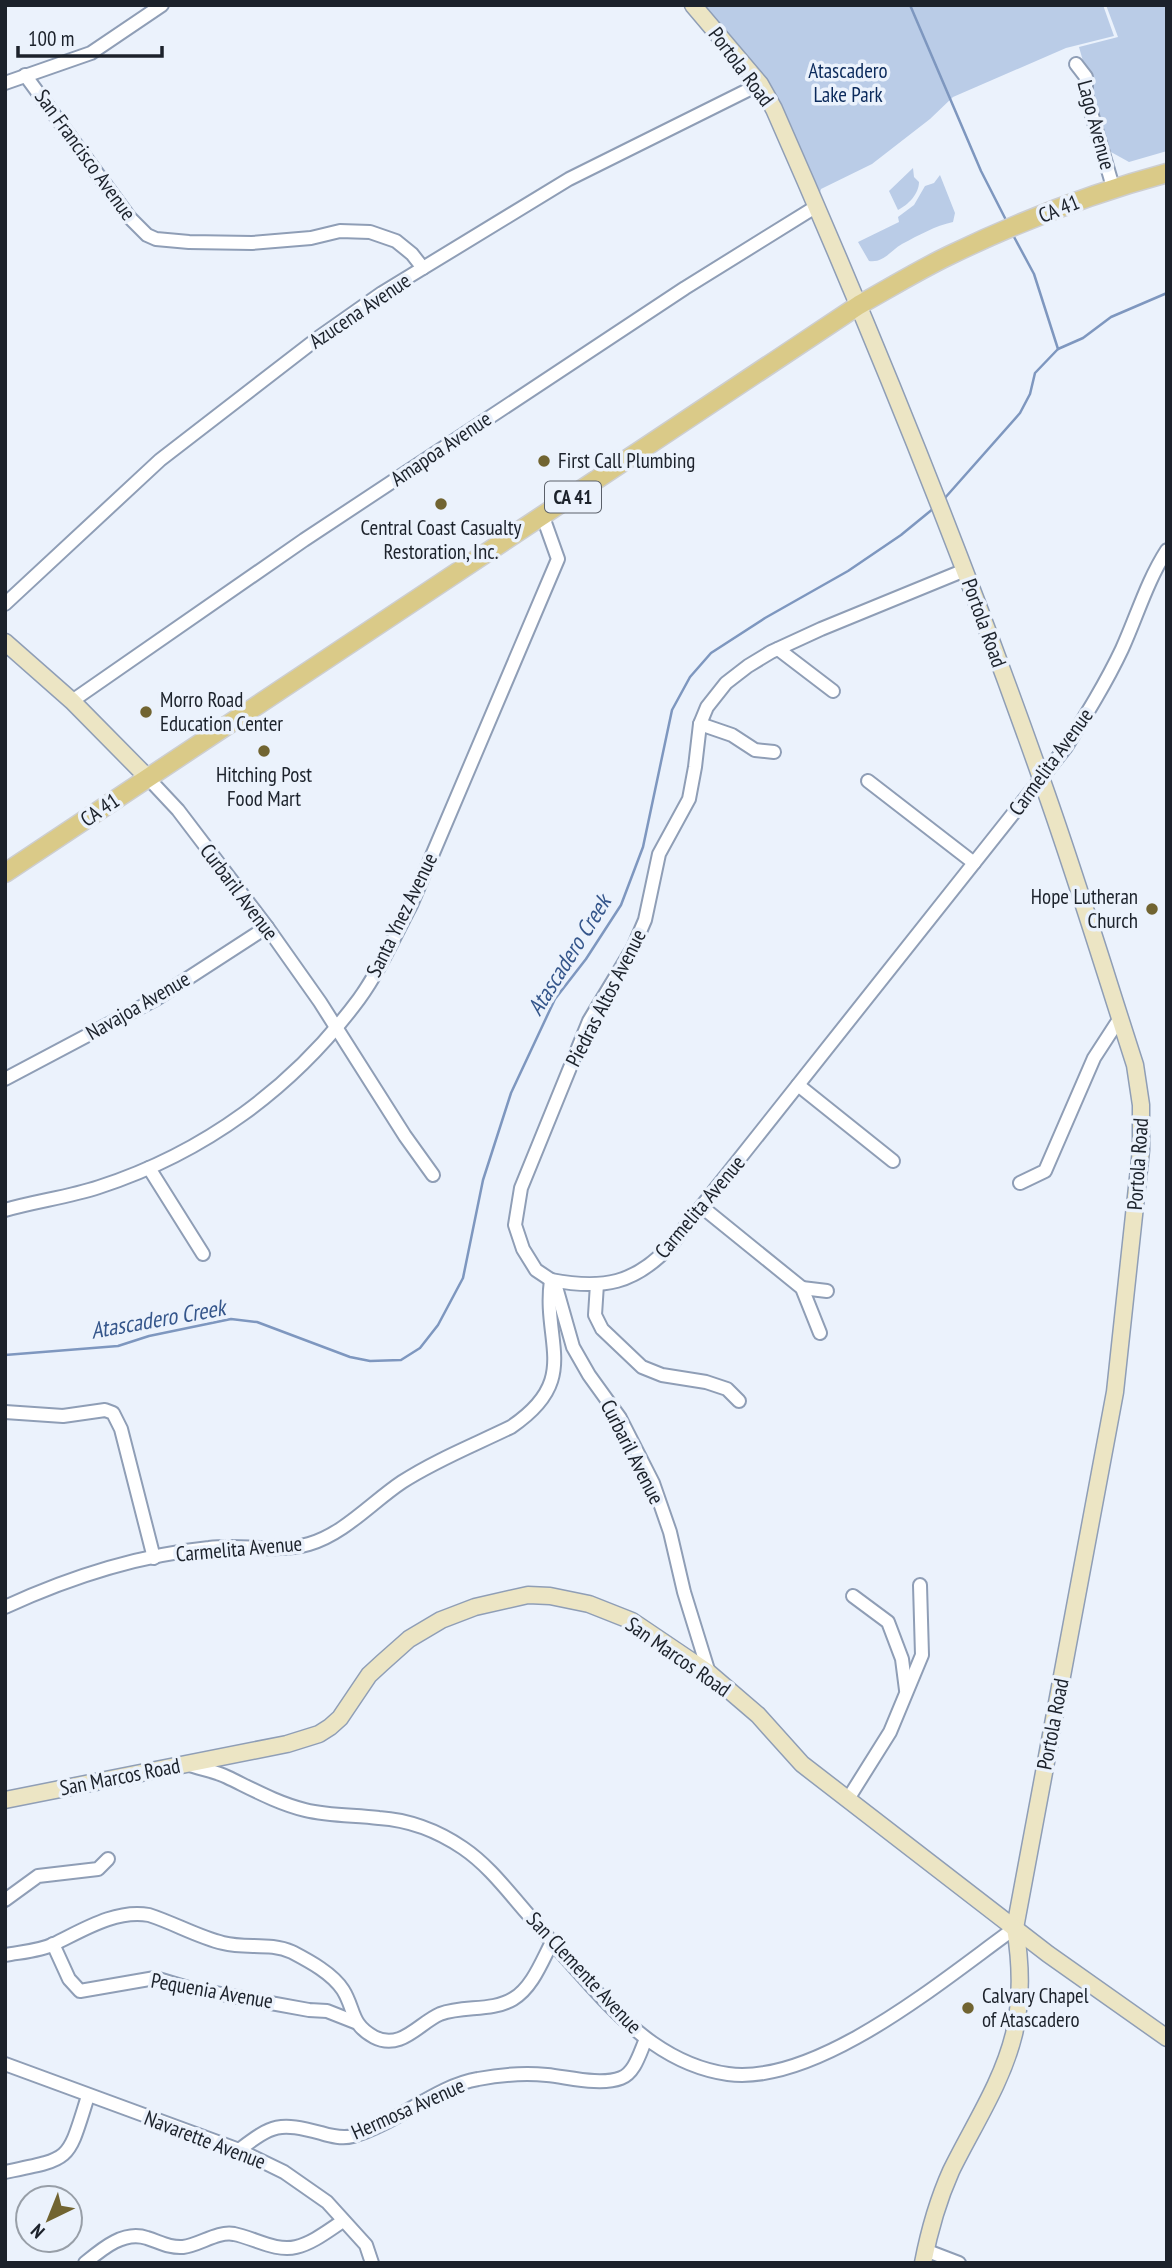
<svg xmlns="http://www.w3.org/2000/svg" width="1172" height="2268" font-family="'PT Sans Narrow',sans-serif">
<style>
.green{fill:#bacce7}
.lines{fill:none;stroke-linecap:round;stroke-linejoin:round}
.stream{stroke:#7e97bf;stroke-width:2.5}
.street-casing{stroke:#8f9eb6;stroke-width:16}
.secondary-casing{stroke:#8f9eb6;stroke-width:19}
.primary-casing{stroke:#cdced0;stroke-width:21}
.street{stroke:#fff;stroke-width:12}
.secondary{stroke:#ece5c4;stroke-width:16}
.primary{stroke:#daca88;stroke-width:18}
.poi-dot{fill:#716431;stroke:#ebf2fc;stroke-width:2.5}
.labels{text-anchor:middle;stroke-width:7;stroke-linejoin:round;paint-order:stroke}
.shield{fill:#ebf2fc;stroke:#5a606a;stroke-width:2}
.shield-label{font-size:19px;font-weight:bold;fill:#1c222b}
.street-label{font-size:21px;fill:#1c222b;stroke:#ebf2fc}
.park-label{font-size:21px;fill:#0c2b5c;stroke:#ebf2fc}
.poi-label{font-size:21px;fill:#1c222b;stroke:#ebf2fc;text-anchor:start}
.water-label{font-size:23px;font-style:italic;fill:#35568b;stroke:#ebf2fc}
</style>
<rect width="100%" height="100%" fill="#ebf2fc"/>
<g class="green">
<path d="M 692,5 L 1103,5 L 1114,36 L 1066,48 L 953,97 L 930,119 L 872,164 L 821,189 L 816,206 L 760,82 Z"/>
<path d="M 1106,5 L 1167,5 L 1167,151 L 1129,162 L 1111,152 L 1095,112 L 1091,72 L 1083,61 L 1079,47 L 1118,37 Z"/>
<path d="M 913,168 L 914,177 L 919,182 C 919,194 908,205 898,210 L 889,191 Z"/>
<path d="M 940,175 L 955,213 L 953,222 C 935,226 919,235 902,244 C 890,251 884,263 869,261 L 858,242 L 899,222 L 898,217 L 914,205 L 925,186 L 934,183 Z"/>
</g>
<g class="lines">
<g class="stream">
<path d="M 910,5 L 981,171 L 1007,222"/>
<path d="M 1013,235 L 1034,274 L 1058,349"/>
<path d="M 944,499 L 1020,413 L 1030,394 L 1035,373 L 1058,349 L 1083,338 L 1111,317 L 1167,293"/>
<path d="M 5,1355 L 118,1346 L 149,1336 L 231,1319 L 257,1322 L 350,1357 L 370,1361 L 401,1360 L 420,1348 L 438,1325 L 463,1278 L 483,1180 L 511,1093 L 555,999 L 586,959 L 621,905 L 643,847 L 672,710 L 690,677 L 711,653 L 765,618 L 848,571 L 901,535 L 934,508"/>
</g>
<defs>
<g id="street">
<path d="M 1076,64 L 1086,77 L 1086,95 L 1113,187"/>
<path d="M 25,75 L 130,218 L 147,235 L 156,239 L 189,242 L 252,243 L 311,238 L 340,231 L 370,232 L 396,241 L 412,254 L 423,268"/>
<path d="M 5,83 L 91,53 L 162,5"/>
<path d="M 5,604 L 160,460 L 318,338 L 382,293 L 569,179 L 760,84"/>
<path d="M 778,649 L 833,691"/>
<path d="M 72,701 L 304,540 L 685,288 L 817,206"/>
<path d="M 700,724 L 732,735 L 755,750 L 774,752"/>
<path d="M 148,778 L 178,810 L 267,927 L 320,1002 L 405,1136 L 433,1175"/>
<path d="M 868,781 L 974,863"/>
<path d="M 5,1079 L 156,999 L 267,927"/>
<path d="M 798,1085 L 893,1161"/>
<path d="M 149,1168 L 203,1254"/>
<path d="M 1020,1183 L 1045,1171 L 1094,1058 L 1120,1018"/>
<path d="M 702,1207 L 802,1288 L 820,1333"/>
<path d="M 5,1210 C 36,1201 69,1197 99,1187 C 204,1153 293,1088 359,999 C 380,970 394,937 411,905 L 558,559 L 543,517"/>
<path d="M 597,1284 L 595,1315 L 602,1329 L 642,1367 L 662,1375 L 706,1382 L 727,1389 L 739,1401"/>
<path d="M 802,1288 L 827,1291"/>
<path d="M 5,1412 L 63,1416 L 105,1410 L 113,1413 L 121,1429 L 154,1558"/>
<path d="M 853,1596 L 888,1622 L 902,1659 L 906,1690"/>
<path d="M 5,1607 C 68,1578 140,1555 209,1548 C 241,1544 277,1553 309,1544 C 344,1534 372,1502 402,1482 C 436,1460 474,1445 511,1427 C 582,1379 542,1343 551,1280 C 603,1290 635,1284 671,1245 L 1066,747 C 1086,715 1106,683 1122,649 C 1137,616 1147,581 1167,550"/>
<path d="M 709,1673 L 684,1592 L 670,1532 L 653,1483 L 620,1418 L 589,1375 L 573,1347 L 556,1287 L 551,1280 L 536,1270 L 523,1249 L 515,1225 L 521,1188 L 589,1021 L 633,948 L 645,920 L 659,854 L 689,799 L 695,767 L 700,724 L 707,707 L 726,683 L 748,666 L 771,652 L 821,629 L 965,570"/>
<path d="M 187,1764 C 200,1769 215,1771 227,1777 C 254,1790 277,1803 305,1810 C 330,1816 354,1815 379,1818 C 409,1820 438,1831 463,1848 C 488,1865 506,1889 526,1912 C 548,1938 570,1963 593,1988 C 629,2028 671,2066 728,2074 C 818,2086 945,1978 1015,1928"/>
<path d="M 848,1799 L 890,1732 L 922,1655 L 920,1585"/>
<path d="M 5,1900 L 38,1876 L 98,1869 L 108,1859"/>
<path d="M 53,1944 L 69,1979 L 80,1991 L 155,1978 L 188,1988 L 309,2010 L 327,2011 L 355,2022"/>
<path d="M 5,1955 C 21,1952 40,1951 54,1944 C 83,1930 116,1909 149,1915 C 174,1923 198,1937 223,1943 C 246,1949 270,1942 292,1952 C 309,1961 332,1973 343,1990 C 355,2009 350,2024 374,2037 C 401,2051 419,2023 440,2014 C 464,2005 491,2012 513,1999 C 532,1988 542,1961 552,1942"/>
<path d="M 5,2064 L 239,2150 L 284,2172 L 327,2202 L 366,2245 L 372,2263"/>
<path d="M 239,2150 C 273,2124 279,2122 321,2133 C 331,2136 342,2139 353,2136 C 396,2124 436,2086 478,2079 C 499,2075 526,2073 547,2075 C 568,2077 600,2086 621,2078 C 635,2073 640,2052 646,2039"/>
<path d="M 5,2172 C 73,2158 67,2162 88,2096"/>
<path d="M 925,2250 L 959,2263"/>
<path d="M 85,2263 C 102,2249 124,2230 147,2238 C 160,2242 169,2248 183,2247 C 200,2245 217,2231 234,2234 C 254,2238 276,2252 296,2247 C 313,2243 329,2230 343,2221"/>
</g>
<g id="secondary">
<path d="M 693,5 L 760,84 L 774,109 C 871,329 961,551 1041,778 C 1075,873 1104,969 1135,1065 L 1141,1105 L 1141,1150 L 1115,1392 L 1015,1928 C 1021,1963 1022,1999 1014,2034 C 1002,2083 973,2126 951,2171 C 938,2200 929,2232 923,2263"/>
<path d="M 5,642 L 72,701 L 148,778"/>
<path d="M 5,1800 L 287,1744 L 319,1734 L 330,1727 L 340,1718 L 369,1675 L 382,1663 L 409,1639 L 441,1620 L 475,1607 L 528,1595 L 550,1596 L 589,1604 L 632,1621 L 709,1673 L 758,1715 L 802,1764 L 1048,1954 L 1167,2038"/>
</g>
<path id="primary" d="M 5,873 L 859,305 C 888,289 917,271 948,256 C 1018,222 1092,193 1167,173"/>
</defs>
<use href="#street" class="street-casing"/>
<use href="#secondary" class="secondary-casing"/>
<use href="#primary" class="primary-casing"/>
<use href="#street" class="street"/>
<use href="#secondary" class="secondary"/>
<use href="#primary" class="primary"/>
</g>
<g class="poi-dot">
<circle cx="544" cy="461" r="7"/>
<circle cx="441" cy="504" r="7"/>
<circle cx="146" cy="712" r="7"/>
<circle cx="264" cy="751" r="7"/>
<circle cx="1152" cy="909" r="7"/>
<circle cx="968" cy="2008" r="7"/>
</g>
<g class="labels">
<rect class="shield" x="545" y="481.5" width="56" height="31" rx="5"/>
<g class="shield-label">
<text x="573" y="504">CA 41</text>
</g>
<g class="street-label">
<text transform="translate(741 67) rotate(53)" y="7">Portola Road</text>
<text transform="translate(1096 125) rotate(75)" y="7">Lago Avenue</text>
<text transform="translate(85 155) rotate(54)" y="7">San Francisco Avenue</text>
<text transform="translate(1059 209) rotate(-22)" y="7">CA 41</text>
<text transform="translate(360 311) rotate(-34)" y="7">Azucena Avenue</text>
<text transform="translate(441 449) rotate(-34)" y="7">Amapoa Avenue</text>
<text transform="translate(984 623) rotate(70)" y="7">Portola Road</text>
<text transform="translate(1051 762) rotate(-54)" y="7">Carmelita Avenue</text>
<text transform="translate(100 810) rotate(-34)" y="7">CA 41</text>
<text transform="translate(239 892) rotate(53)" y="7">Curbaril Avenue</text>
<text transform="translate(402 915) rotate(-64)" y="7">Santa Ynez Avenue</text>
<text transform="translate(606 998) rotate(-63)" y="7">Piedras Altos Avenue</text>
<text transform="translate(138 1006) rotate(-30)" y="7">Navajoa Avenue</text>
<text transform="translate(1138 1164) rotate(-86)" y="7">Portola Road</text>
<text transform="translate(700 1207) rotate(-50)" y="7">Carmelita Avenue</text>
<text transform="translate(632 1452) rotate(63)" y="7">Curbaril Avenue</text>
<text transform="translate(239 1549) rotate(-5)" y="7">Carmelita Avenue</text>
<text transform="translate(678 1657) rotate(35)" y="7">San Marcos Road</text>
<text transform="translate(1053 1724) rotate(-79)" y="7">Portola Road</text>
<text transform="translate(120 1777) rotate(-11)" y="7">San Marcos Road</text>
<text transform="translate(584 1973) rotate(47)" y="7">San Clemente Avenue</text>
<text transform="translate(212 1991) rotate(10)" y="7">Pequenia Avenue</text>
<text transform="translate(408 2109) rotate(-24)" y="7">Hermosa Avenue</text>
<text transform="translate(205 2140) rotate(21)" y="7">Navarette Avenue</text>
</g>
<g class="park-label">
<text x="848" y="78">Atascadero<tspan x="848" dy="24">Lake Park</tspan></text>
</g>
<g class="poi-label">
<text x="558" y="468">First Call Plumbing</text>
<text x="441" y="535" text-anchor="middle">Central Coast Casualty<tspan x="441" dy="24">Restoration, Inc.</tspan></text>
<text x="160" y="707">Morro Road<tspan x="160" dy="24">Education Center</tspan></text>
<text x="264" y="782" text-anchor="middle">Hitching Post<tspan x="264" dy="24">Food Mart</tspan></text>
<text x="1138" y="904" text-anchor="end">Hope Lutheran<tspan x="1138" dy="24">Church</tspan></text>
<text x="982" y="2003">Calvary Chapel<tspan x="982" dy="24">of Atascadero</tspan></text>
</g>
<g class="water-label">
<text transform="translate(569 955) rotate(-58)" y="8">Atascadero Creek</text>
<text transform="translate(158 1319) rotate(-10)" y="8">Atascadero Creek</text>
</g>
</g>
<rect width="1172" height="2268" fill="none" stroke="#1c222b" stroke-width="14"/>
<g transform="translate(49 2219) rotate(223)"><circle r="33" fill="#ebf2fc" stroke="#989fa8" stroke-width="2"/>
<path d="M0-5L12 26L0 18L-12 26Z" fill="#716431"/>
<text y="-10" font-size="19" font-weight="bold" text-anchor="middle" fill="#1c222b">N</text>
</g>
<path d="M18 46v10h144v-10" fill="none" stroke="#1c222b" stroke-width="3.5"/>
<text x="28" y="46" font-size="21" fill="#1c222b" stroke="#ebf2fc" stroke-width="5" paint-order="stroke">100 m</text>
</svg>
